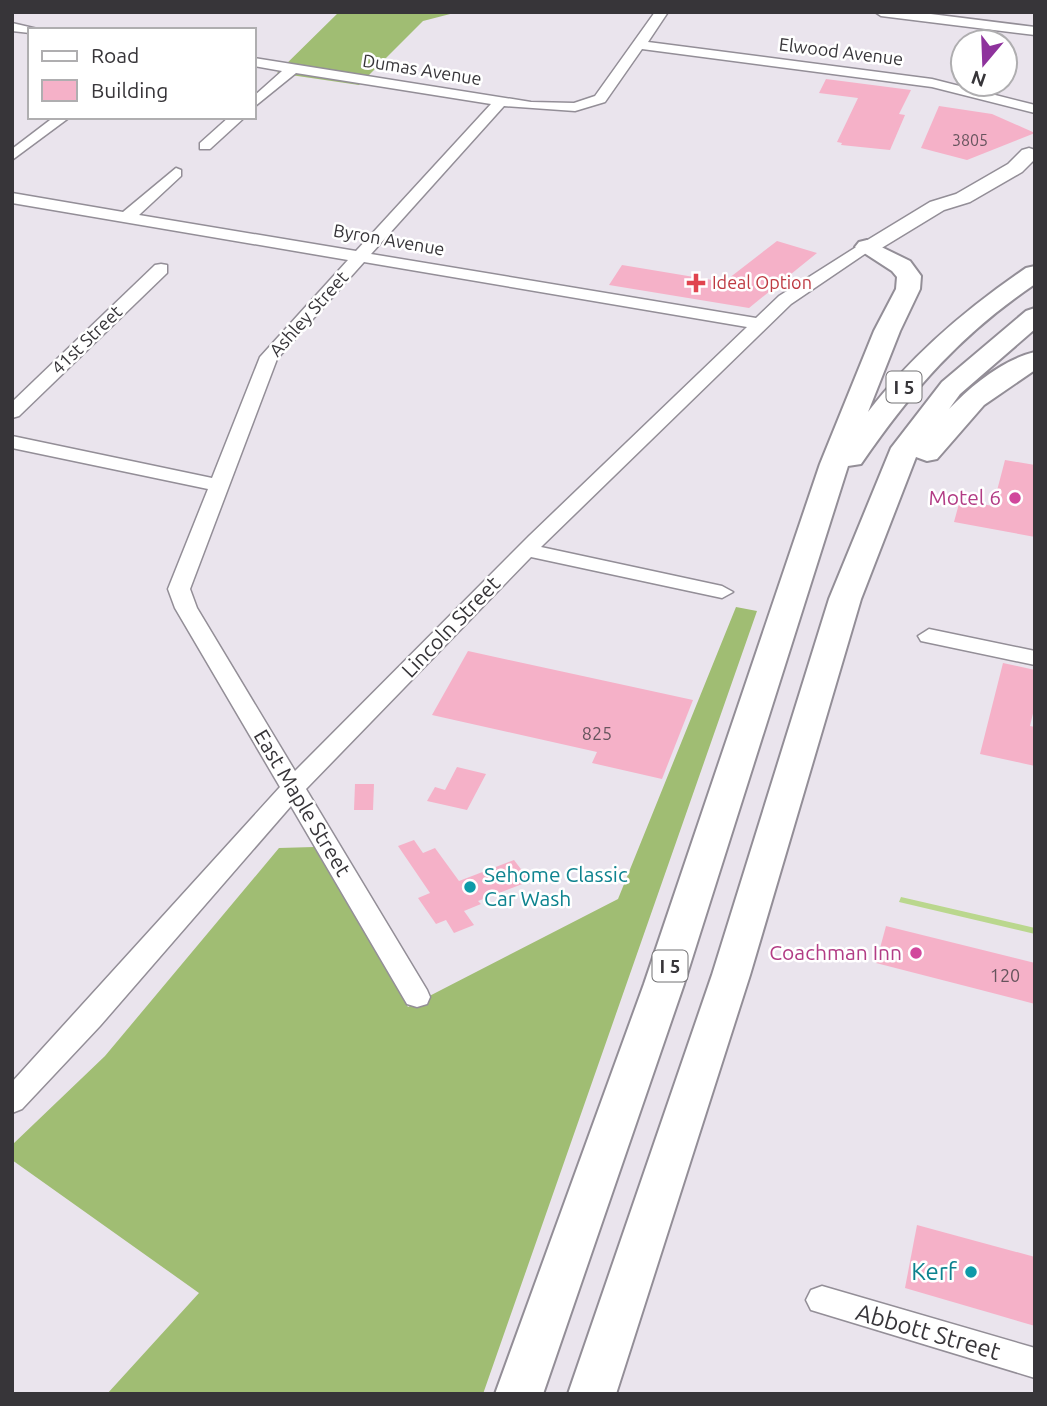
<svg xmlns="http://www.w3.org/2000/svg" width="1047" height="1406" font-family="Ubuntu,sans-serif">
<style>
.green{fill:#bad78e}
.forest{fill:#a0bd73}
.building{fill:#f5b1c8}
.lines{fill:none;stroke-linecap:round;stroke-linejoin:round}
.minor-casing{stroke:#938e97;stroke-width:3}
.major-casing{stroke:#938e97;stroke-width:3}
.highway-casing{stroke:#938e97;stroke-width:4}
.minor{fill:#fff;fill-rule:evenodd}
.major{fill:#fff;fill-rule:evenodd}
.highway{fill:#fff;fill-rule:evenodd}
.health-dot{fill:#e0444e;stroke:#fff;stroke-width:2.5}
.hotel-dot{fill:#d1479c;stroke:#fff;stroke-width:2.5}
.culture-dot{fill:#0f9aa8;stroke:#fff;stroke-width:2.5}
.labels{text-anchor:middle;stroke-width:5;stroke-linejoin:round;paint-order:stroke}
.far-number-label{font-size:16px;fill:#66545d}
.far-street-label{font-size:18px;fill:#373539;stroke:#fff}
.far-health-label{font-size:18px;fill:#be3a42;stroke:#fff;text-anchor:start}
.number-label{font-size:18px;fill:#66545d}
.shield{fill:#fff;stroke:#737274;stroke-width:2}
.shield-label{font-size:19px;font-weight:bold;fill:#373539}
.hotel-label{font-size:21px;fill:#b23c85;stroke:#fff;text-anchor:end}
.street-label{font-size:21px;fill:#373539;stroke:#fff}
.culture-label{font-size:21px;fill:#0d838f;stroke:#fff;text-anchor:start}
.near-culture-label{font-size:24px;fill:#0d838f;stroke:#fff;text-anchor:end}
.near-street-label{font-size:24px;fill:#373539;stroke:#fff}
</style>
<rect width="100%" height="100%" fill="#eae4ed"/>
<path class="green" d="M 901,897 L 1035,928 L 1035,934 L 899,902 Z"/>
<g class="forest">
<path d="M 339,12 L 458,12 L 423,21 L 359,85 L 277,73 Z"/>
<path d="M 736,607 L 757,611 L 483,1394 L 107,1394 L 199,1293 L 12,1160 L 12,1145 L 105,1056 L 279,848 L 314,847 L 408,1007 L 618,899 Z"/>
</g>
<g class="building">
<path d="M 826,79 L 911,90 L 899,114 L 905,115 L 890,150 L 841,145 L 842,143 L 837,142 L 858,98 L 819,93 Z"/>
<path d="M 939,106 L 992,114 L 1035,133 L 967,160 L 921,148 Z"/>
<path d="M 777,241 L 817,253 L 749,308 L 609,285 L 622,265 L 724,282 Z"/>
<path d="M 1005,460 L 1035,465 L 1035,537 L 954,522 L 960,500 L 993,506 Z"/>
<path d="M 468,651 L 693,700 L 662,779 L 592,763 L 597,752 L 432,715 Z"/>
<path d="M 1003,663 L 1035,670 L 1035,705 L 1030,726 L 1035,727 L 1035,766 L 980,754 Z"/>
<path d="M 457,767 L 486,774 L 467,810 L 427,801 L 435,787 L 445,790 Z"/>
<path d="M 355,784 L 374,784 L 373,810 L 354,810 Z"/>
<path d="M 414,840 L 423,853 L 435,848 L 459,881 L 514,860 L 530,881 L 478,901 L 481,904 L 464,911 L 474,925 L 454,933 L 446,920 L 436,924 L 418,898 L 430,893 L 398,846 Z"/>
<path d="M 886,926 L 1035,963 L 1035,1004 L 876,963 Z"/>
<path d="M 917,1225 L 1035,1257 L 1035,1326 L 905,1288 Z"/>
</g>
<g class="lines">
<defs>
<g id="minor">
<path d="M 655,12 L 668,12 L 648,42 L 932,79 L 1035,105 L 1035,113 L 932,87 L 642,49 L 605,102 L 575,111 L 504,106 L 371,254 L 756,318 L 779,296 L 861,244 L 873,244 L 875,247 L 791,304 L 541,547 L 722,586 L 733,592 L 722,598 L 531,557 L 306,789 L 427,990 L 430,997 L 427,1004 L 417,1007 L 407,1004 L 291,806 L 100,1026 L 22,1109 L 12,1113 L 12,1082 L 280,787 L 175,608 L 168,589 L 208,489 L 12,448 L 12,436 L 212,478 L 260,357 L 348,260 L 12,203 L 12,193 L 123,212 L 176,168 L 181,170 L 181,176 L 139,215 L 356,251 L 491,104 L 296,73 L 254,107 L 254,96 L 282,71 L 254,66 L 254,58 L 531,102 L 574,103 L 595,96 ZM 364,262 L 747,327 L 529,536 L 295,771 L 197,608 L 190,589 L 277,359 Z"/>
<path d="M 875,12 L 915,12 L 1035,27 L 1035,35 L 881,16 Z"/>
<path d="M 12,23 L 42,30 L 30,30 L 30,33 L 12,31 Z"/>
<path d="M 54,117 L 70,117 L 12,160 L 12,149 Z"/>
<path d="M 229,117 L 245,117 L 210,149 L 200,149 L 200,143 Z"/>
<path d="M 161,264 L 167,265 L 167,273 L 19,416 L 12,418 L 12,402 L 155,265 Z"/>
<path d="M 929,629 L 1035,651 L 1035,665 L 921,641 L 918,636 Z"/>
<path d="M 822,1286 L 1035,1348 L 1035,1378 L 811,1310 L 806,1300 L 811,1290 Z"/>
</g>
<path id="major" d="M 1029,148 L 1035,150 L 1035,159 L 1022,172 L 970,202 L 944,210 L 875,252 L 859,252 L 856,247 L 930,202 L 956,194 L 1008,164 L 1022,150 Z"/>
<g id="highway">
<path d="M 867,240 L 910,261 L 921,276 L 920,289 L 900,331 L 868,412 C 913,354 966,309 1026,268 L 1035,266 L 1035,284 C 960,335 912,390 861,464 L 848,466 L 684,984 L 543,1394 L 495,1394 L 644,984 L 820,464 L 874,331 L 896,289 L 897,277 L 892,271 L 855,247 L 859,242 Z"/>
<path d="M 1035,308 L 1035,329 L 960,394 L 949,409 C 972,385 1002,360 1035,352 L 1035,370 L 984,405 L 937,459 L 927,461 L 916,457 L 861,599 L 750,975 L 616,1394 L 568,1394 L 712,975 L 829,599 L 891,448 L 942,382 L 1026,311 Z"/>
</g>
</defs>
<use href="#minor" class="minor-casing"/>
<use href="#major" class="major-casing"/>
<use href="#highway" class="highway-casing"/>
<use href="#minor" class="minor"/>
<use href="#major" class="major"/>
<use href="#highway" class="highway"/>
</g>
<path class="health-dot" d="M692.5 272.5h7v7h7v7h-7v7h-7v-7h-7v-7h7z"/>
<g class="hotel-dot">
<circle cx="1015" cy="498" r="7"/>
<circle cx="916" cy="953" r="7"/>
</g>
<g class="culture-dot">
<circle cx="470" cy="887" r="7"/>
<circle cx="971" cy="1272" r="7"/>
</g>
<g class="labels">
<g class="far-number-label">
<text x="970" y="146">3805</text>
</g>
<g class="far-street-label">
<text transform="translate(841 52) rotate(7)" y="6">Elwood Avenue</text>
<text transform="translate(422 70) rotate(9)" y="6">Dumas Avenue</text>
<text transform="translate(389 240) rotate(10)" y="6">Byron Avenue</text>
<text transform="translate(309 314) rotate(-48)" y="6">Ashley Street</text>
<text transform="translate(87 340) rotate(-44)" y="6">41st Street</text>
</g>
<g class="far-health-label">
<text x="712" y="289">Ideal Option</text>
</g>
<g class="number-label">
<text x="597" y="740">825</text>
<text x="1005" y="982">120</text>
</g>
<g class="shield">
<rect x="886.5" y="371.5" width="35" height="31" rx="5"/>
<rect x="652.5" y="950.5" width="35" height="31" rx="5"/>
</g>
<g class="shield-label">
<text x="904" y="394">I 5</text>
<text x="670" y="973">I 5</text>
</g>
<g class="hotel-label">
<text x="1001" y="505">Motel 6</text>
<text x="902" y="960">Coachman Inn</text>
</g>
<g class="street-label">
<text transform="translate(451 627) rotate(-46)" y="7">Lincoln Street</text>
<text transform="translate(302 803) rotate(59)" y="7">East Maple Street</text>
</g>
<g class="culture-label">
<text x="484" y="882">Sehome Classic<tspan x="484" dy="24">Car Wash</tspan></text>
</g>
<g class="near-culture-label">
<text x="957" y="1280">Kerf</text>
</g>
<g class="near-street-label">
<text transform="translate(928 1332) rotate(16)" y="8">Abbott Street</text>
</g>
</g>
<rect width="1047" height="1406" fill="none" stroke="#373539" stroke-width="28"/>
<rect x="28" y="28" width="228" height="91" fill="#ffffff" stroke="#afaeb0" stroke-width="2"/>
<rect x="42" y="51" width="35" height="10" fill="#ffffff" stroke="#afaeb0" stroke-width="2"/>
<text x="91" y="63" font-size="21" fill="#373539">Road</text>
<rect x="42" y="80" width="35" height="21" fill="#f5b1c8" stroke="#afaeb0" stroke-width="2"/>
<text x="91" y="98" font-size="21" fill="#373539">Building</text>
<g transform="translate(984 63) rotate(199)"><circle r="33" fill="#ffffff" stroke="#afaeb0" stroke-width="2"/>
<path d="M0-5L12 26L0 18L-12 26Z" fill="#8e329c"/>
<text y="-10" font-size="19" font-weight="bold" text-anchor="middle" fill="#373539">N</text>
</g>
</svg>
